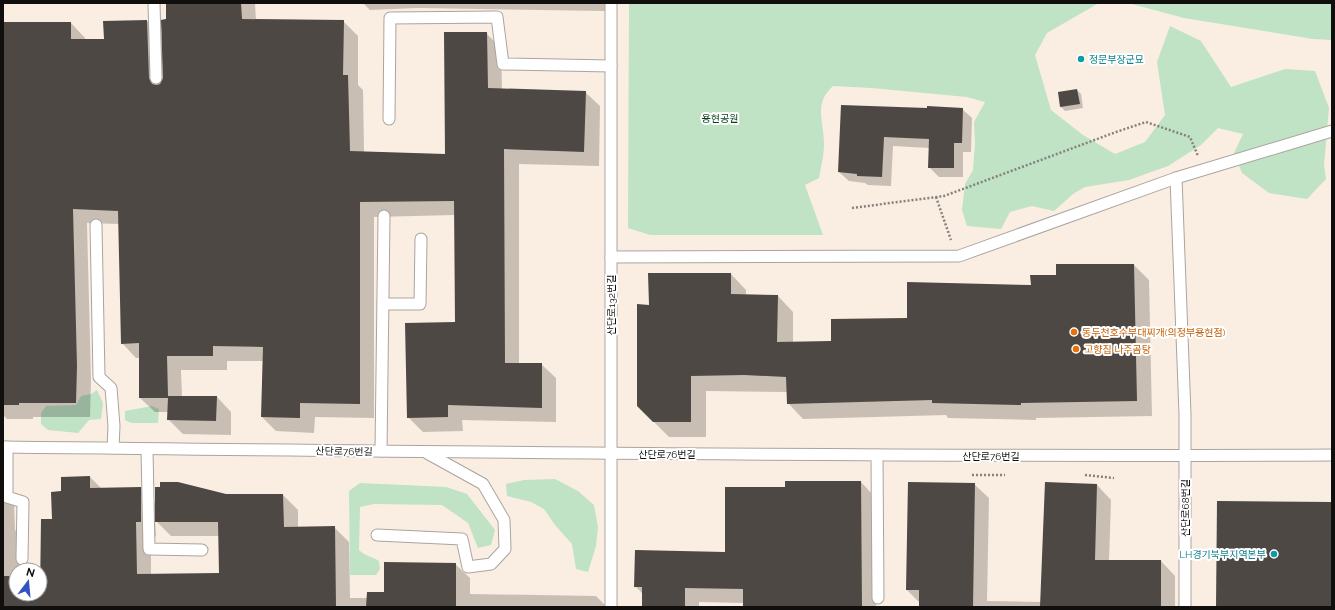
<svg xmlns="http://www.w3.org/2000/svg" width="1335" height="610" font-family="Raleway,'Noto Sans KR',sans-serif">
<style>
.built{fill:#faeee2;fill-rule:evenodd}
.green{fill:#c0e2c5}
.shadow{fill:#0003;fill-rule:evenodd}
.building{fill:#4d4843}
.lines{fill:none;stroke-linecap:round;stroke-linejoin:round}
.service-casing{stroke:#aaa49f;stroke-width:13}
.path{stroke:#84817e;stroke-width:2.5;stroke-dasharray:2 2;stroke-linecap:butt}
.service{stroke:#fff;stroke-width:11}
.culture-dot{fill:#0f9aa8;stroke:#fff;stroke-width:1.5}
.food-dot{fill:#e8710a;stroke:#fff;stroke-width:1.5}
.labels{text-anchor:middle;stroke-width:4;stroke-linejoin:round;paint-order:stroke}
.culture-label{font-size:10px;fill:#0d838f;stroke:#fff;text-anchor:start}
.park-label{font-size:10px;fill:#08421b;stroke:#fff}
.street-label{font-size:10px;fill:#110f0d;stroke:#fff}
.food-label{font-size:10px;fill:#c56008;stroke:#fff;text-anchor:start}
</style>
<rect width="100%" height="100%" fill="#fefbf7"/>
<path class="built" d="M 3,3 L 1332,3 L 1332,607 L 3,607 ZM 16,570 L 40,570 L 40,594 L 16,594 Z"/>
<g class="green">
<path d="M 629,3 L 1099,3 L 1047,33 L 1035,55 L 1051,110 L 1083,135 L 1115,154 L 1145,142 L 1165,115 L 1157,62 L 1170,26 L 1201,41 L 1231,87 L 1285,69 L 1315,71 L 1329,108 L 1324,165 L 1326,179 L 1307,199 L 1269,193 L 1242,173 L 1234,153 L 1243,134 L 1218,128 L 1201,145 L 1168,166 L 1129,180 L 1085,187 L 1073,194 L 1054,211 L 1032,206 L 1010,212 L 1001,229 L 967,226 L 962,210 L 965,184 L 973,170 L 975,143 L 974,122 L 985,102 L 967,97 L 871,88 L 833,86 C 813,104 824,121 824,144 C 824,155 821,167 819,178 L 805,185 L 823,235 L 650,235 L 628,228 Z"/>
<path d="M 1128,3 L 1332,3 L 1332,40 L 1313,39 L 1184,18 Z"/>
<path d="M 97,390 L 103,403 L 101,419 L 89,420 L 78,433 L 48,430 L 41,424 L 41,413 L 46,406 L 76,405 L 81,396 L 91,394 Z"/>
<path d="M 152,406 L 159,409 L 158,423 L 131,423 L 125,420 L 125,411 Z"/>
<path d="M 555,479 L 578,491 L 594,505 L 598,527 L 596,546 L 588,572 L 576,569 L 572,544 L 555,525 L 544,509 L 531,502 L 507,496 L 506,484 L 524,480 Z"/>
<path d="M 360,483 L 446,487 L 467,494 L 495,530 L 491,545 L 478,548 L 468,523 L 442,505 L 374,504 L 360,507 L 359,550 C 365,556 371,556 379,561 L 380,569 L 376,575 L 350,575 L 349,491 Z"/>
</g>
<g class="shadow">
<path d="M 167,3 L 255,3 L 256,21 L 343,21 L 358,36 L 358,85 L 363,90 L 364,152 L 446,155 L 486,33 L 501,48 L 502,90 L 585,92 L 600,106 L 599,166 L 519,164 L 519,364 L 541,364 L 556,378 L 556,422 L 462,420 L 463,431 L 423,432 L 408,417 L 456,323 L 455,215 L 374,217 L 374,418 L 315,417 L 314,433 L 276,431 L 262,417 L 263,361 L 227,361 L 227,370 L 181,370 L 182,397 L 217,397 L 231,412 L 231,435 L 183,434 L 168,419 L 168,412 L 155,412 L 140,398 L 140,358 L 136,358 L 122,343 L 120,224 L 87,223 L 91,381 L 90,417 L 33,417 L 33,419 L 7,419 L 3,415 L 3,23 L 71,23 L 85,38 L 85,40 L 105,40 L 104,22 L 147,21 L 163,37 L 167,20 Z"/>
<path d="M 363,3 L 605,3 L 605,11 L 418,8 L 370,10 Z"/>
<path d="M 1077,90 L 1081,94 L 1083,108 L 1065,111 L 1061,107 Z"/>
<path d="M 842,106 L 928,109 L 962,109 L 972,118 L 971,152 L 963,152 L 963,177 L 939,177 L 929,167 L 929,148 L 893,146 L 891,186 L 868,185 L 865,183 L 849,181 L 839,172 Z"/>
<path d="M 1134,265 L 1149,280 L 1152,416 L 1036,418 L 1036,420 L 948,418 L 946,415 L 803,419 L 788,403 L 787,392 L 706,391 L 706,437 L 669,437 L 638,406 L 650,306 L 731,274 L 746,290 L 746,296 L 778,296 L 793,312 L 793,342 L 832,342 L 908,319 L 1032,286 L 1056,276 Z"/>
<path d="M 90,477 L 101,488 L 140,488 L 156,504 L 226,495 L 283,495 L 298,510 L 298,528 L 334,527 L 349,542 L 350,598 L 368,598 L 385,593 L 455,564 L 470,578 L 470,594 L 596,596 L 607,607 L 3,607 L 3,491 L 14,501 L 15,530 L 25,539 L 24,570 L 16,570 L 16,594 L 40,594 L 40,576 L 42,576 L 53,520 L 62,492 ZM 155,520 L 171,536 L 220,536 L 220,574 L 151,575 L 151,536 L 156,536 Z"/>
<path d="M 861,482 L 875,497 L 876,607 L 744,607 L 744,603 L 699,602 L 699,607 L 643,607 L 643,594 L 635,586 L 726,553 L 786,488 Z"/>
<path d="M 974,484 L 989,498 L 987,601 L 1041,602 L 1097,485 L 1111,500 L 1109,561 L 1161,561 L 1175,576 L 1175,607 L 920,607 L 920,603 L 907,590 Z"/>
</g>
<g class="building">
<path d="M 166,3 L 241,3 L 242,19 L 344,20 L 343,75 L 348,75 L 350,151 L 445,154 L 444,32 L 487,32 L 488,88 L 586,91 L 584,152 L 504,149 L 505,363 L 542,363 L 542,408 L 448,405 L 448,417 L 407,418 L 405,323 L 455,322 L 454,201 L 360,202 L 360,404 L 300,403 L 300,418 L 261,417 L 263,347 L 213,346 L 213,356 L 167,356 L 168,396 L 217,396 L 216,421 L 167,420 L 168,398 L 139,398 L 139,343 L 121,344 L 118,211 L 73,209 L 77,366 L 76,403 L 19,403 L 19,405 L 3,405 L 3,22 L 71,22 L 71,39 L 104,39 L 103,21 L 147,20 L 149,78 L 152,84 L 157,85 L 160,84 L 163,78 L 161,20 L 166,19 Z"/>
<path d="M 1077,89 L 1080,104 L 1060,107 L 1058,92 Z"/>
<path d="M 841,105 L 927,108 L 927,106 L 963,108 L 962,143 L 954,143 L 954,168 L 928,168 L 929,139 L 884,137 L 882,177 L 857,176 L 857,174 L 838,172 Z"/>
<path d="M 1056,264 L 1134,264 L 1137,401 L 1021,403 L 1021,405 L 932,403 L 932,400 L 787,404 L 786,377 L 744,375 L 691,376 L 691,422 L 653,422 L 637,406 L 637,304 L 649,305 L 648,273 L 731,273 L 731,294 L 778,295 L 777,342 L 831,341 L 831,319 L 907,318 L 907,282 L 1031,285 L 1030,275 L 1056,275 Z"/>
<path d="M 90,476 L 90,488 L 141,487 L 141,522 L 136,522 L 137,574 L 219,573 L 218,522 L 155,522 L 155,487 L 160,487 L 160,482 L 178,482 L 226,494 L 283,494 L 284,527 L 335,526 L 336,607 L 3,606 L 3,576 L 16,576 L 16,594 L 40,594 L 41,519 L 52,519 L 51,492 L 61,491 L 61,477 Z"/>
<path d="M 785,481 L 861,481 L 862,607 L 743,607 L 743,589 L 685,588 L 685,607 L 642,607 L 642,587 L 634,587 L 635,550 L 725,552 L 725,487 L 785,487 Z"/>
<path d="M 908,482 L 975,483 L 973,607 L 919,607 L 919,590 L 906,590 Z"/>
<path d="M 1045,482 L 1097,484 L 1095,560 L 1161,560 L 1161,607 L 1040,607 Z"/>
<path d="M 1217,501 L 1332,502 L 1332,607 L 1216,607 Z"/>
<path d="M 384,562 L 456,563 L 456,607 L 366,607 L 367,592 L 384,592 Z"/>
</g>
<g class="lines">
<defs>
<g id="service">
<path d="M 154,3 L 156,78"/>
<path d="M 389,119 L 390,18 L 497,17 L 503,64 L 611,66"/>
<path d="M 1176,178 L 1185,414 L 1185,607"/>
<path d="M 96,225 L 99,377 L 111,388 L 114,426 L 113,448"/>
<path d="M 611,257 L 959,256 L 1176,178 L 1332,131"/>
<path d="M 383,304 L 420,304 L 421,239"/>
<path d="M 3,447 C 446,452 889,457 1332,455"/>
<path d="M 7,447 L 7,497 L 23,502 L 22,559"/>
<path d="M 147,449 L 149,549 L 202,550"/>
<path d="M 381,451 L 384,216"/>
<path d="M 877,455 L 878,598"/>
<path d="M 377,535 L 462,539 L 468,567 L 491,564 L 505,549 L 504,520 L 483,484 L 427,453"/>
<path d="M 611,607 L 611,3"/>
</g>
</defs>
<use href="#service" class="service-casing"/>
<g class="path">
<path d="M 936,197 L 951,240"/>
<path d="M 852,208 L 944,196 L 1116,132 L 1146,122 L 1190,137 L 1198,156"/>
<path d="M 972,475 L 1005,475"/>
<path d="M 1085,475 L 1114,478"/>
</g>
<use href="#service" class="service"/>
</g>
<g class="culture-dot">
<circle cx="1081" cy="59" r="4"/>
<circle cx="1274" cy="554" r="4"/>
</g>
<g class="food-dot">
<circle cx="1074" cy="332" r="4"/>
<circle cx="1076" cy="349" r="4"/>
</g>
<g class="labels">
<g class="culture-label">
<text x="1089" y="63">정문부장군묘</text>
<text x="1266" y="558" text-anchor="end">LH경기북부지역본부</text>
</g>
<g class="park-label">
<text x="720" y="122">용현공원</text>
</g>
<g class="street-label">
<text transform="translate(611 305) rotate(-90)" y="4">산단로132번길</text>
<text transform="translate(344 451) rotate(1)" y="4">산단로76번길</text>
<text x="667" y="458">산단로76번길</text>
<text x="991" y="460">산단로76번길</text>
<text transform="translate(1185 508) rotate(-90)" y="4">산단로68번길</text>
</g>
<g class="food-label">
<text x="1082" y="336">동두천호수부대찌개(의정부용현점)</text>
<text x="1084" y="353">고향집 나주곰탕</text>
</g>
</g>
<rect width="1335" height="610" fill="none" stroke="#110f0d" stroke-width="8"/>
<g transform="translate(28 582) rotate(16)"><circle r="19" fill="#ffffff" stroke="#a09f9e"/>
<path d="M0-3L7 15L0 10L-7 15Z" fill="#3154c4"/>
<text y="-6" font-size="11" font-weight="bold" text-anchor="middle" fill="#110f0d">N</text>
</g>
</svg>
